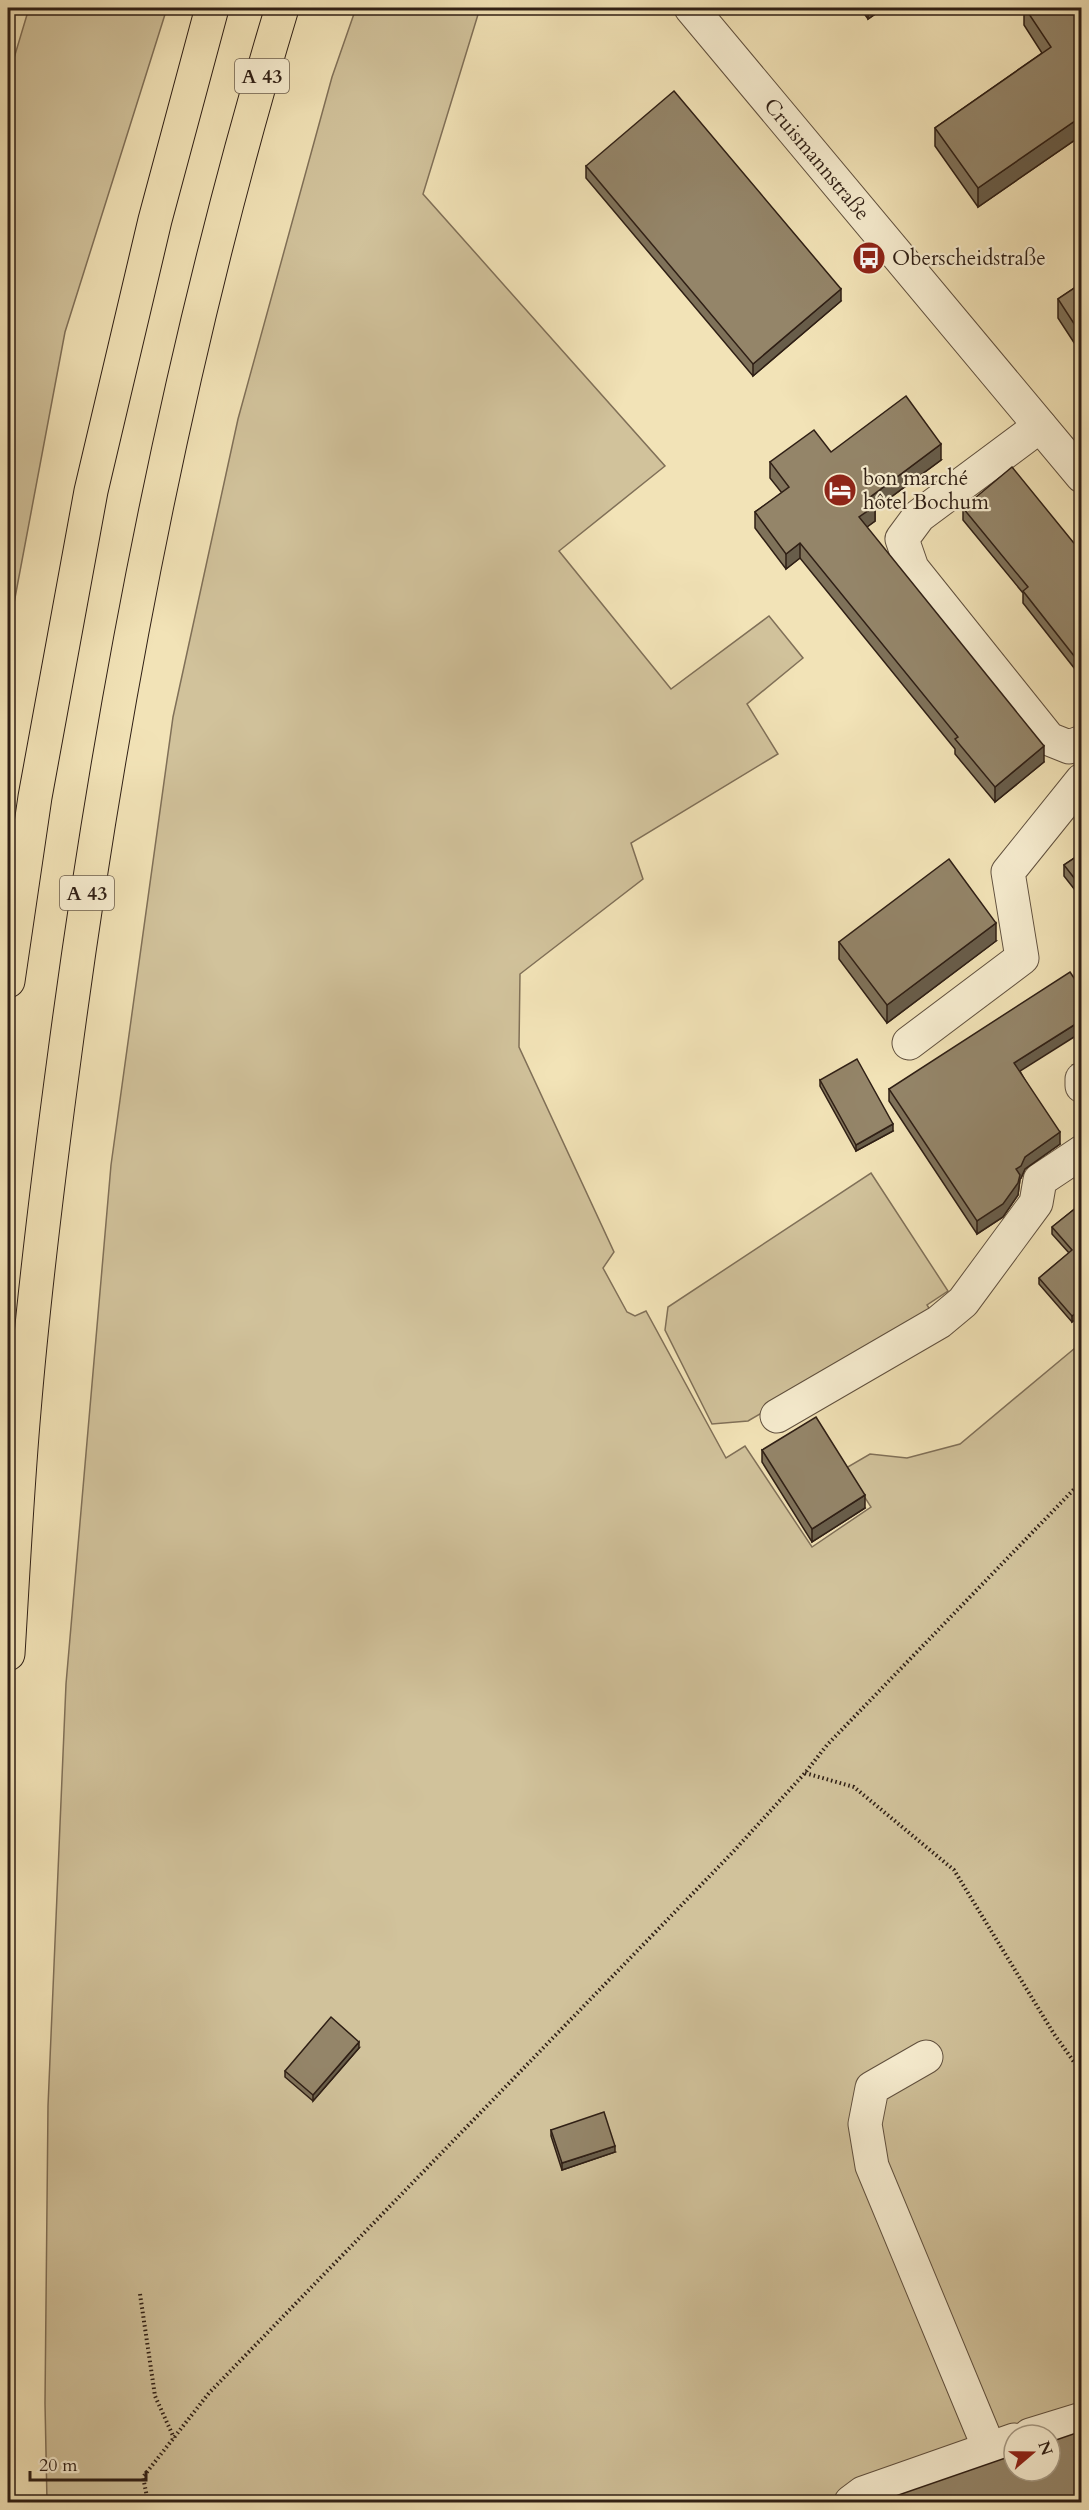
<svg xmlns="http://www.w3.org/2000/svg" width="1089" height="2510" font-family="Cardo,serif">
<style>
.green{fill:#d1c29b;stroke:#807058;stroke-width:1.5;fill-rule:evenodd}
.lines{fill:none;stroke-linecap:round;stroke-linejoin:round}
.minor-casing{stroke:#60503e;stroke-width:35}
.highway-casing{stroke:#2f1f15;stroke-width:35}
.path{stroke:#2f1f15;stroke-width:4;stroke-dasharray:1.5 3;stroke-linecap:butt}
.minor{stroke:#f7edd0;stroke-width:33}
.highway{stroke:#f2e3b7;stroke-width:33}
.wall{fill:#7f725a;stroke:#2f1f15;stroke-width:1.5}
.shaded-wall{fill:#685d4a;stroke:#2f1f15;stroke-width:1.5}
.building{fill:#948569;stroke:#2f1f15;stroke-width:1.5}
.labels{text-anchor:middle;stroke-width:4.5;stroke-linejoin:round;paint-order:stroke}
.shield{fill:#f7edd0;stroke:#6b5d4d;stroke-width:1.5}
.shield-label{font-size:20px;font-weight:bold;fill:#2f1f15}
.street-label{font-size:21px;fill:#2f1f15;stroke:#f7edd0}
.poi-label{font-size:21px;fill:#2f1f15;stroke:#f7edd0;text-anchor:start}
</style>
<rect width="100%" height="100%" fill="#f2e3b7"/>
<filter id="stains"><feTurbulence type="fractalNoise" baseFrequency=".00333" numOctaves="4"/><feColorMatrix values="0 0 0 0 .2 0 0 0 0 .09 0 0 0 0 .02 0 0 0 .5 -.17"/></filter>
<radialGradient id="worn" r=".72"><stop offset=".6" stop-color="#630" stop-opacity="0"/><stop offset="1" stop-color="#630" stop-opacity=".3"/></radialGradient>
<g class="green">
<path d="M 29,8 L 167,8 L 65,332 L 8,635 L 8,78 Z"/>
<path d="M 356,8 L 480,8 L 423,194 L 665,466 L 559,551 L 671,689 L 769,616 L 803,658 L 747,704 L 778,754 L 631,843 L 643,879 L 520,974 L 519,1047 L 614,1252 L 603,1268 L 627,1312 L 635,1316 L 646,1311 L 726,1458 L 745,1446 L 812,1547 L 871,1507 L 846,1468 L 870,1454 L 907,1458 L 960,1444 L 1081,1343 L 1081,2502 L 47,2502 L 45,2403 L 48,2106 L 66,1684 L 111,1165 L 173,717 L 238,419 L 332,77 ZM 1014,2435 L 1050,2435 L 1050,2471 L 1014,2471 Z"/>
<path d="M 871,1173 L 948,1291 L 927,1305 L 932,1313 L 748,1421 L 712,1424 L 665,1330 L 668,1307 Z"/>
</g>
<g class="lines">
<defs>
<g id="minor">
<path d="M 691,8 L 1082,476"/>
<path d="M 1040,426 L 919,516 L 902,539 L 912,568 L 1049,739 L 1069,747 L 1082,742"/>
<path d="M 909,1043 L 1022,958 L 1008,872 L 1082,780"/>
<path d="M 1082,1079 L 1082,1086"/>
<path d="M 777,1416 L 939,1322 L 963,1302 L 1036,1203 L 1040,1180 L 1082,1152"/>
<path d="M 926,2057 L 872,2088 L 865,2124 L 872,2166 L 989,2448"/>
<path d="M 1030,2435 L 1082,2419"/>
<path d="M 851,2502 L 863,2493 L 1014,2440"/>
</g>
<g id="highway">
<path d="M 8,981 L 35,797 L 91,491 L 155,220 L 212,8"/>
<path d="M 8,1654 C 13,1573 17,1491 24,1411 C 34,1291 49,1171 65,1052 C 112,699 179,348 282,8"/>
</g>
</defs>
<use href="#minor" class="minor-casing"/>
<use href="#highway" class="highway-casing"/>
<g class="path">
<path d="M 805,1773 L 854,1787 L 954,1870 L 1054,2034 L 1082,2073"/>
<path d="M 140,2294 L 155,2396 L 174,2438"/>
<path d="M 148,2502 L 143,2477 L 209,2393 L 731,1854 L 805,1773 L 827,1745 L 1082,1481"/>
</g>
<use href="#minor" class="minor"/>
<use href="#highway" class="highway"/>
</g>
<g class="wall">
<path d="M 860,8 L 884,8 L 868,19 Z"/>
<path d="M 1024,8 L 1082,8 L 1082,135 L 978,207 L 935,146 L 935,128 L 1042,53 L 1024,25 Z"/>
<path d="M 586,166 L 841,301 L 753,376 L 586,178 Z"/>
<path d="M 1082,283 L 1082,355 L 1058,318 L 1058,299 Z"/>
<path d="M 941,460 L 875,509 L 875,521 L 866,527 L 1044,762 L 995,802 L 955,754 L 955,749 L 800,558 L 786,569 L 755,528 L 755,512 L 782,493 L 770,478 L 770,462 Z"/>
<path d="M 963,508 L 1082,553 L 1082,678 L 1023,603 L 1023,593 L 963,520 Z"/>
<path d="M 1082,853 L 1082,899 L 1064,876 L 1064,865 Z"/>
<path d="M 996,941 L 887,1023 L 839,959 L 839,942 Z"/>
<path d="M 1020,1071 L 1060,1144 L 1025,1169 L 1021,1178 L 1020,1179 L 1018,1195 L 1003,1217 L 977,1234 L 889,1101 L 889,1089 Z"/>
<path d="M 820,1080 L 893,1131 L 856,1151 L 820,1086 Z"/>
<path d="M 1082,1203 L 1082,1314 L 1072,1322 L 1039,1284 L 1039,1278 L 1069,1253 L 1052,1234 L 1052,1227 Z"/>
<path d="M 762,1450 L 865,1508 L 812,1542 L 762,1462 Z"/>
<path d="M 359,2048 L 313,2101 L 285,2077 L 285,2071 Z"/>
<path d="M 551,2130 L 615,2152 L 562,2170 L 551,2136 Z"/>
</g>
<g class="shaded-wall">
<path d="M 868,8 L 884,8 L 868,19 Z"/>
<path d="M 1082,116 L 1082,135 L 978,207 L 978,188 Z"/>
<path d="M 841,289 L 841,301 L 753,376 L 753,364 Z"/>
<path d="M 941,444 L 941,460 L 875,509 L 875,521 L 859,533 L 859,517 L 869,498 Z"/>
<path d="M 800,543 L 800,558 L 786,569 L 786,554 Z"/>
<path d="M 1044,746 L 1044,762 L 995,802 L 995,787 Z"/>
<path d="M 996,923 L 996,941 L 887,1023 L 887,1005 Z"/>
<path d="M 1082,1020 L 1082,1032 L 1014,1075 L 1014,1063 Z"/>
<path d="M 893,1124 L 893,1131 L 856,1151 L 856,1145 Z"/>
<path d="M 1060,1132 L 1060,1144 L 1025,1169 L 1021,1178 L 1020,1179 L 1018,1195 L 1003,1217 L 977,1234 L 977,1221 L 1025,1157 Z"/>
<path d="M 1082,1308 L 1082,1314 L 1072,1322 L 1072,1316 Z"/>
<path d="M 865,1495 L 865,1508 L 812,1542 L 812,1529 Z"/>
<path d="M 359,2042 L 359,2048 L 313,2101 L 313,2095 Z"/>
<path d="M 615,2146 L 615,2152 L 562,2170 L 562,2163 Z"/>
</g>
<g class="building">
<path d="M 1025,8 L 1082,8 L 1082,116 L 978,188 L 935,128 L 1051,47 Z"/>
<path d="M 674,91 L 841,289 L 753,364 L 586,166 Z"/>
<path d="M 1082,283 L 1082,336 L 1058,299 Z"/>
<path d="M 906,396 L 941,444 L 869,498 L 875,506 L 859,517 L 1044,746 L 995,787 L 955,739 L 958,737 L 800,543 L 786,554 L 755,512 L 789,487 L 770,462 L 814,430 L 831,452 Z"/>
<path d="M 1012,467 L 1082,553 L 1082,666 L 1023,591 L 1028,587 L 963,508 Z"/>
<path d="M 1082,853 L 1082,888 L 1064,865 Z"/>
<path d="M 949,859 L 996,923 L 887,1005 L 839,942 Z"/>
<path d="M 1070,972 L 1082,990 L 1082,1020 L 1014,1063 L 1060,1132 L 1025,1157 L 1021,1166 L 1016,1169 L 1020,1175 L 1018,1183 L 1003,1204 L 977,1221 L 889,1089 Z"/>
<path d="M 857,1059 L 893,1124 L 856,1145 L 820,1080 Z"/>
<path d="M 1082,1203 L 1082,1308 L 1072,1316 L 1039,1278 L 1072,1250 L 1052,1227 Z"/>
<path d="M 816,1417 L 865,1495 L 812,1529 L 762,1450 Z"/>
<path d="M 331,2017 L 359,2042 L 313,2095 L 285,2071 Z"/>
<path d="M 604,2112 L 615,2146 L 562,2163 L 551,2130 Z"/>
<path d="M 1082,2431 L 1082,2502 L 884,2502 L 884,2500 L 1014,2455 L 1014,2471 L 1050,2471 L 1050,2442 Z"/>
</g>
<defs>
<symbol id="bus-disc" viewBox="-11 -11 22 22"><circle r="9.5" fill="#8f2418" stroke="#f7edd0"/><path d="M-5-6H5V4H4V6H2V4H-2V6H-4V4H-5ZM-3.5-4V0h7V-4ZM-3.5 1.2v1.5H-2V1.2ZM2 1.2v1.5H3.5V1.2Z" fill="#fff"/></symbol>
<symbol id="hotel-disc" viewBox="-11 -11 22 22"><circle r="9.5" fill="#8f2418" stroke="#f7edd0"/><path d="M-6-4.5h1.5V1H6V5H4.5V3h-9V5H-6ZM-4 0a1.8 1.8 0 1 1 3.6 0ZM.5 0V-2.5h3Q6-2.5 6 0Z" fill="#fff"/></symbol>
</defs>
<g fill-rule="evenodd">
<use href="#bus-disc" x="850" y="239" width="38" height="38"/>
<use href="#hotel-disc" x="821" y="471" width="38" height="38"/>
</g>
<g class="labels">
<g class="shield">
<rect x="235" y="59" width="54" height="34" rx="4.5"/>
<rect x="60" y="876" width="54" height="34" rx="4.5"/>
</g>
<g class="shield-label">
<text x="262" y="83">A 43</text>
<text x="87" y="900">A 43</text>
</g>
<g class="street-label">
<text transform="translate(817 159) rotate(50)" y="7">Cruismannstraße</text>
</g>
<g class="poi-label">
<text x="892" y="265">Oberscheidstraße</text>
<text x="863" y="485">bon marché<tspan x="863" dy="24">hôtel Bochum</tspan></text>
</g>
</g>
<rect width="1089" height="2510" fill="none" stroke="#f2e3b7" stroke-width="30"/>
<rect x="9" y="9" width="1071" height="2492" fill="none" stroke="#2f1f15" stroke-width="3"/>
<rect x="15" y="15" width="1059" height="2480" fill="none" stroke="#2f1f15" stroke-width="1.5"/>
<g transform="translate(1032 2453) rotate(70)"><circle r="28" fill="#f7edd0" stroke="#a79b85" stroke-width="1.5"/>
<path d="M0-4.5L10 22L0 15L-10 22Z" fill="#8f2418"/>
<text y="-9" font-size="16" font-weight="bold" text-anchor="middle" fill="#2f1f15">N</text>
</g>
<path d="M30 2471v9h116v-9" fill="none" stroke="#2f1f15" stroke-width="3"/>
<text x="39" y="2471" font-size="18" fill="#2f1f15" stroke="#f7edd0" stroke-width="4.5" paint-order="stroke">20 m</text>
<rect width="100%" height="100%" filter="url(#stains)"/>
<rect width="100%" height="100%" fill="url(#worn)"/>
</svg>
